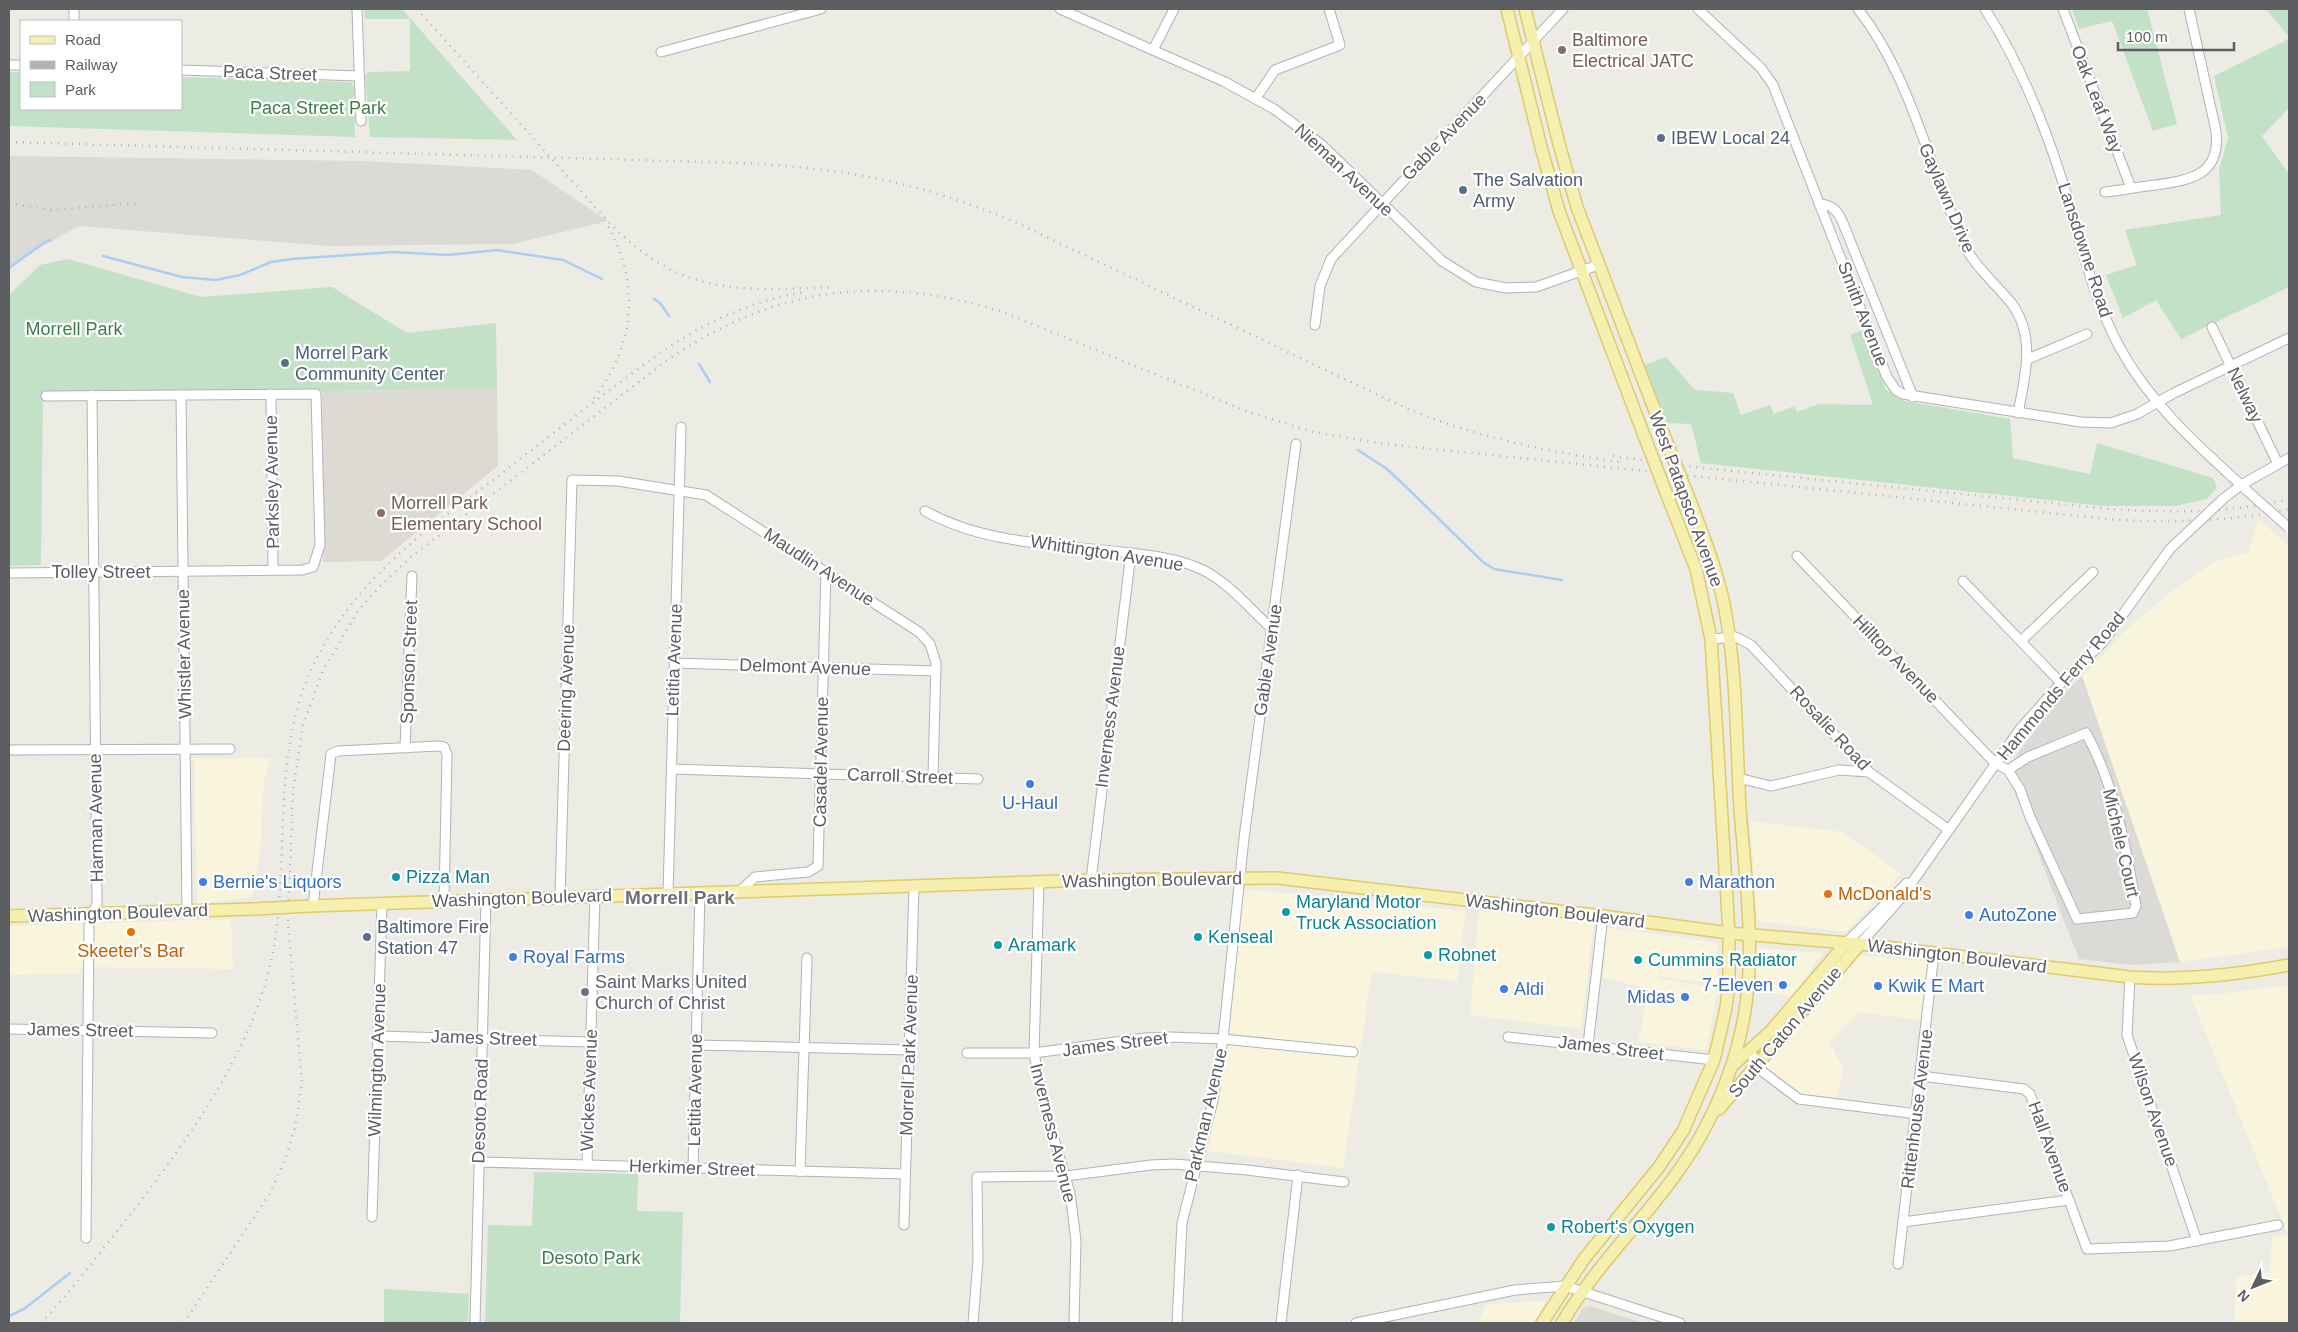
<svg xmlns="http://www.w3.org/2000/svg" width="2298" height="1332" font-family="Arial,sans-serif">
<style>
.commercial{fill:#f9f5dc}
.industrial{fill:#dbdad6}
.education{fill:#dcdad2}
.green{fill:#c3e1c6}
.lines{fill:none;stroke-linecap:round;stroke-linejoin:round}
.stream{stroke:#accef4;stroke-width:2.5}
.minor-casing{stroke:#b1b3b7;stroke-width:11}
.major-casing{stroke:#e0ca69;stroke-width:14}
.minor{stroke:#fff;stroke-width:9}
.major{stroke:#f5f0b0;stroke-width:11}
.rail{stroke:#b2b2b3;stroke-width:2.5;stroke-dasharray:1 6;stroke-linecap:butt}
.minor-bridge-casing{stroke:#b1b3b7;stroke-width:11;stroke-linecap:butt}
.major-bridge-casing{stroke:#e0ca69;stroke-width:14;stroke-linecap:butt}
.minor-bridge{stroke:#fff;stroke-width:9}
.major-bridge{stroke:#f5f0b0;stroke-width:11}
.education-dot{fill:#8d6e63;stroke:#fff;stroke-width:2}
.service-dot{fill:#5c6f8a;stroke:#fff;stroke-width:2}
.shop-dot{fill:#3f7fe0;stroke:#fff;stroke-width:2}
.culture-dot{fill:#0f9aa8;stroke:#fff;stroke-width:2}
.food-dot{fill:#e8710a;stroke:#fff;stroke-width:2}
.worship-dot{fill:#6b7280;stroke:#fff;stroke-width:2}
.labels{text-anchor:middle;stroke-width:4.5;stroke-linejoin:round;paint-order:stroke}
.education-label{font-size:18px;fill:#785e54;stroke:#fff;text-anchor:start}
.street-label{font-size:18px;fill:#5c5e62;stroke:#fff}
.park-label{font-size:18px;fill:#3f7e48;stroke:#fff}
.service-label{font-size:18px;fill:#4e5e75;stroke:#fff;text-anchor:start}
.shop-label{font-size:18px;fill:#366cbe;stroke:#fff;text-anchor:start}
.culture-label{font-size:18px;fill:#0d838f;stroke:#fff;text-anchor:start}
.food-label{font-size:18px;fill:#c56008;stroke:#fff;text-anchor:start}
.worship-label{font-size:18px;fill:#5b616d;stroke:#fff;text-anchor:start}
.neighbourhood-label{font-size:19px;font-weight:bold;fill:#6d7074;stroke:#fff}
</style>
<rect width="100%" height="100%" fill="#ecebe4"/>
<g class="commercial">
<path d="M 2259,519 L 2289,547 L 2289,947 L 2180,962 L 2082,676 L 2108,651 L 2123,632 L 2175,589 L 2214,562 L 2248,552 Z"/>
<path d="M 194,758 L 270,758 L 264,782 L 260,855 L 252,897 L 197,904 Z"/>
<path d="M 1750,821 L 1843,832 L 1901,874 L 1846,932 L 1757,921 Z"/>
<path d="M 1242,889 L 1466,911 L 1457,981 L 1372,972 L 1343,1168 L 1208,1151 Z"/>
<path d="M 1479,911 L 1594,922 L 1581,1029 L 1470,1015 Z"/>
<path d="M 231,919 L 233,969 L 80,967 L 80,974 L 9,975 L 9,926 Z"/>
<path d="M 1607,928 L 1664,935 L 1659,979 L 1718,988 L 1706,1050 L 1638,1042 L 1648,989 L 1603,977 Z"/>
<path d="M 1665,935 L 1718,943 L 1717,984 L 1660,977 Z"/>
<path d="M 1755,948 L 1823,953 L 1791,996 L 1754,990 Z"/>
<path d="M 1861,955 L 1930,962 L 1925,1021 L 1859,1012 L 1829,1042 L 1844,1069 L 1836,1099 L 1797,1094 L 1764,1068 Z"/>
<path d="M 2289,985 L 2289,1323 L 2234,1323 L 2236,1277 L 2270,1272 L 2272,1237 L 2288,1235 L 2190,995 L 2219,994 Z"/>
<path d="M 1546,1301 L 1534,1323 L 1477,1323 L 1487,1304 Z"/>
</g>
<g class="industrial">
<path d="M 9,156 L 363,161 L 532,170 L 608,221 L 513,244 L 329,246 L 79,226 L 41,247 L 9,269 Z"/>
<path d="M 2082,676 L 2180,962 L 2131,965 L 2079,959 L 2006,770 L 2055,703 Z"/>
</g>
<g class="education">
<path d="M 497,389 L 498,466 L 381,561 L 323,562 L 322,391 Z"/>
<path d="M 1590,1306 L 1643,1323 L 1574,1323 L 1583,1308 Z"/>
</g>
<g class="green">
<path d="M 364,9 L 402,9 L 517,140 L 370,137 L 365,75 L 369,72 L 410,71 L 410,19 L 365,19 Z"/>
<path d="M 2072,9 L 2147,9 L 2177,124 L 2153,131 L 2112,21 L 2079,29 Z"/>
<path d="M 2266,9 L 2289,9 L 2289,37 Z"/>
<path d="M 2289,39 L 2289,108 L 2262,136 L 2289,174 L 2289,287 L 2181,339 L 2156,300 L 2123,318 L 2106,275 L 2137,265 L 2125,230 L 2221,215 L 2219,170 L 2228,138 L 2214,76 Z"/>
<path d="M 9,72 L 21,72 L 21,109 L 181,109 L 181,77 L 351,82 L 354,87 L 355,137 L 9,126 Z"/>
<path d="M 68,259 L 201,297 L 332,287 L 407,333 L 496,323 L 497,389 L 43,394 L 41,565 L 9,566 L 9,295 L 40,265 Z"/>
<path d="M 1863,330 L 1886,390 L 1905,401 L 2010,419 L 2013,458 L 2090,474 L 2097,443 L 2213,478 L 2217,487 L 2207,499 L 2175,506 L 2104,506 L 1701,463 L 1691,424 L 1667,423 L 1645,365 L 1666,357 L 1695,390 L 1733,393 L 1741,415 L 1770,405 L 1774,414 L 1794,406 L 1797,412 L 1819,404 L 1873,405 L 1850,335 Z"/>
<path d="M 534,1172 L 638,1174 L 637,1211 L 683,1212 L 680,1323 L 485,1323 L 488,1225 L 532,1226 Z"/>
<path d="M 384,1289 L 469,1294 L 468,1323 L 384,1323 Z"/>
</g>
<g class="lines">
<g class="stream">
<path d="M 103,256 L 182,277 L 216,280 L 240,275 L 271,262 L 292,259 L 393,252 L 448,255 L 497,250 L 563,260 L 602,279"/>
<path d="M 9,268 L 45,242 L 51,240"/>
<path d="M 654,299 L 660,303 L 669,316"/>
<path d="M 699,364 L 710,382"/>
<path d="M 1358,450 L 1387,469 L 1401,482 L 1483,562 L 1494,569 L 1562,580"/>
<path d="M 9,1316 L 24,1309 L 70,1273"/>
</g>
<defs>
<g id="minor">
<path d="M 357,9 L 361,121"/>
<path d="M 1060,9 L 1225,82 L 1274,109 L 1322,145 L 1442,261 L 1476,282 L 1506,288 L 1536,287 L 1598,265"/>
<path d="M 1698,9 L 1761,68 L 1773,85 L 1887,377 L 1896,390 L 1903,394 L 2081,422 L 2111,423 L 2137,414 L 2174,393 L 2289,338"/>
<path d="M 1858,9 C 1913,79 1929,171 1967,250 C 1979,271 1997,285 2012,304 C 2036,337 2025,377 2018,413"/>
<path d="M 1985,9 C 2019,62 2043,120 2062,180 C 2080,237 2091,295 2120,348 C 2152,407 2204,451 2253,496"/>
<path d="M 2063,9 L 2131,188"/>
<path d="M 74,21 L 74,9"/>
<path d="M 1153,50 L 1174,9"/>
<path d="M 661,52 L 821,9"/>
<path d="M 9,65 L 21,65"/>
<path d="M 181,70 L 359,76"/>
<path d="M 1256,98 L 1275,70 L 1340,45 L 1329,9"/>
<path d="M 2105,192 C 2122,190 2139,187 2156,185 C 2191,180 2221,175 2216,131 L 2189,9"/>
<path d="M 1819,204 C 1833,204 1838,212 1843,223 L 1913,397"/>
<path d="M 1315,325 L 1320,286 L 1331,259 L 1563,9"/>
<path d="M 2212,327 L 2278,464"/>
<path d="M 2028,359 L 2087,334"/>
<path d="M 271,394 L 273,570"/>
<path d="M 181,395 L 187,912"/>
<path d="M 2223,499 L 2241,485 L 2289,458"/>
<path d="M 925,511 C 984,544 1055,544 1121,552 C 1148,555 1178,558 1203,570 C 1229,583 1251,610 1272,629"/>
<path d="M 1797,556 L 1995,763 L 2008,770 L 2028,757 L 2086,733 C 2115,786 2126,847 2136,906 L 2133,913 L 2077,919 L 2030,817 L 2020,789 L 2008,770"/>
<path d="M 9,573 L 302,570 L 313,567 L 320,545 L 316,394 L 46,396"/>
<path d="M 1963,581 L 2061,683"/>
<path d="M 1711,639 L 1736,637 L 1751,645 L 1869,772 L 1949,830"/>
<path d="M 2021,641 L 2093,572"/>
<path d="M 674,663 L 936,671"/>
<path d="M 405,748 L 412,576"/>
<path d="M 9,750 L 230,749"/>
<path d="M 672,769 L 978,779"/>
<path d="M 1738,778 L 1771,786 L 1839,770 L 1869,772"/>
<path d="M 1091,880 L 1131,553"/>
<path d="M 1039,882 L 1034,1053 L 1043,1102 L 1070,1193 L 1076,1241 L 1074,1323"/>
<path d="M 740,891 L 755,877 L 808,872 L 818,866 L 826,571"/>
<path d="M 668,893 L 681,427"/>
<path d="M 560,897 L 572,480 L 618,481 L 706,495 L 919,632 L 930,644 L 936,663 L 933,777"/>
<path d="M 313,906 L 331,754 L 338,751 L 438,746 L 444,747 L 447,754 L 444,901"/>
<path d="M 1846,943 L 1907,883"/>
<path d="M 1860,944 L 1901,898 L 2020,729 L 2061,683 L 2103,642 L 2170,549"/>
<path d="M 2130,977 L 2127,1035 L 2197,1241"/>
<path d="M 9,1029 L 212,1033"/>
<path d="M 378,1036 L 591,1042"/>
<path d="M 1508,1037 L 1714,1060"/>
<path d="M 696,1045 L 909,1050"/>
<path d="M 1588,1045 L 1603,916"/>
<path d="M 1750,1052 L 1763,1072 L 1799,1099 L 1917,1114"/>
<path d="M 967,1053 L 1034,1053 L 1145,1038 L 1170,1037 L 1223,1039 L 1353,1052"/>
<path d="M 1921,1076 L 2024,1089 L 2030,1094 L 2087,1249 L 2169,1246 L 2278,1225"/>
<path d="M 479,1162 L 905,1174"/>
<path d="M 587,1165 L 595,896"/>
<path d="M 693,1168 L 700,892"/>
<path d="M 800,1172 L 807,958"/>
<path d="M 372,1217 L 382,904"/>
<path d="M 1903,1222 L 2069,1200"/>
<path d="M 904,1225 L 914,886"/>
<path d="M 86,1238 L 89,926 L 97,903 L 92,395"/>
<path d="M 1898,1264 L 1934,953"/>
<path d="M 475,1323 L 486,899"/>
<path d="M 973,1323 L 978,1260 L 977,1177 L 1066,1176 L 1151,1165 L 1174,1164 L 1247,1170 L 1344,1182"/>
<path d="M 1177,1323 L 1182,1223 L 1213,1101 L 1223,1039 L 1244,838 L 1296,444"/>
<path d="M 1281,1323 L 1298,1175"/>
<path d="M 1356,1323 L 1515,1290 L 1565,1286 L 1680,1323"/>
</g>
<g id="major">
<path d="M 1507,9 L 1541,147 L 1559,211 L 1645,438"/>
<path d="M 1525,9 L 1559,144 L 1577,207 L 1666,440"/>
<path d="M 309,906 L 1091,880 L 1277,878 L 1603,916 L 1729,933 L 1860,944 L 2130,977 C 2184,981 2236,975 2289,965"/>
<path d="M 9,916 L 255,909"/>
<path d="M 1732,1066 L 1771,1031 L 1846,943"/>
<path d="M 1719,1109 L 1860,944"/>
<path d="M 1542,1323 L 1584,1259 L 1659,1167 L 1683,1131 L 1714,1060 L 1726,1008 L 1729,983 L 1729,933 L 1711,639 L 1696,569 L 1667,495"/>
<path d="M 1562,1323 C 1604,1251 1671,1197 1708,1122 C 1730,1079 1744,1033 1748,986 C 1753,929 1744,865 1740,808 C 1736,740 1737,670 1724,604 C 1716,567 1702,532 1689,498"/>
</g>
</defs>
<use href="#minor" class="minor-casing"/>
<use href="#major" class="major-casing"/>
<use href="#minor" class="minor"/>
<use href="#major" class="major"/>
<g class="rail">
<path d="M 417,9 L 605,218 C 679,296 733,291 833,287"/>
<path d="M 9,142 L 741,163 C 843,168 920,182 1015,222 L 1397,404 C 1469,436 1543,451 1620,462"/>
<path d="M 9,203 L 51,210 L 139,203"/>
<path d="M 594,398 C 635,346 640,283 608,226"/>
<path d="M 1613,456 L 1704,468 L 2110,509 C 2170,513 2231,513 2289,499"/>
<path d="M 41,1323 C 71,1291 98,1255 126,1220 C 187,1141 257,1047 274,946 C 291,843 268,740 324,645 C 366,571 434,524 501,474 C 553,433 606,392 660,353 C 704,323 751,301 804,292"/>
<path d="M 184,1323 L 270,1193 L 285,1160 L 295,1128 L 302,1083 L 288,923 L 293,791 L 303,725 L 323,670 L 358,611 L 380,586 L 411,557 L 666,361 C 774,287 878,273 1003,312 L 1251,413 L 1314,432 L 1385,444 L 2108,519 C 2170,523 2229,522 2289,509"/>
</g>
<defs>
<g id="minor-bridge">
<path d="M 2253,496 L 2289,528"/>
<path d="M 2170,549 L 2223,499"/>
</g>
<g id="major-bridge">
<path d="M 1645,438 L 1667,495"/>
<path d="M 1666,440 L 1689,498"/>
<path d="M 255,909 L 309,906"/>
</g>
</defs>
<use href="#minor-bridge" class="minor-bridge-casing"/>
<use href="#major-bridge" class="major-bridge-casing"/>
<use href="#minor-bridge" class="minor-bridge"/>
<use href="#major-bridge" class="major-bridge"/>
</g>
<g class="education-dot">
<circle cx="1562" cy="50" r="5"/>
<circle cx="381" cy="513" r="5"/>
</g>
<g class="service-dot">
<circle cx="1661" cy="138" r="5"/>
<circle cx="1463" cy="190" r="5"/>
<circle cx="285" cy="363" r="5"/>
<circle cx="367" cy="937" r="5"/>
</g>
<g class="shop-dot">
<circle cx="1030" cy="784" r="5"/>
<circle cx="203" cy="882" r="5"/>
<circle cx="1689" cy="882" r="5"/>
<circle cx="1969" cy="915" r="5"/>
<circle cx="513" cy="957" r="5"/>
<circle cx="1783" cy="985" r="5"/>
<circle cx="1878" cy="986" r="5"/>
<circle cx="1504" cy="989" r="5"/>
<circle cx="1685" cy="997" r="5"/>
</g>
<g class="culture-dot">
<circle cx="396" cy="877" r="5"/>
<circle cx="1286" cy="912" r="5"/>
<circle cx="1198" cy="937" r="5"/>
<circle cx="998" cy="945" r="5"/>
<circle cx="1428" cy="955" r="5"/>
<circle cx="1638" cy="960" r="5"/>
<circle cx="1551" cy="1227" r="5"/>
</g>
<g class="food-dot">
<circle cx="1828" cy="894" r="5"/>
<circle cx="131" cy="932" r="5"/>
</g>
<circle class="worship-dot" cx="585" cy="992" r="5"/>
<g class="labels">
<g class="education-label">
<text x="1572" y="46">Baltimore<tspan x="1572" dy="21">Electrical JATC</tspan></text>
<text x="391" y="509">Morrell Park<tspan x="391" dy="21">Elementary School</tspan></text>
</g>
<g class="street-label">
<text transform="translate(270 73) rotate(2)" y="6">Paca Street</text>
<text transform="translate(2097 99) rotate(69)" y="6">Oak Leaf Way</text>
<text transform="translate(1444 137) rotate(-46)" y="6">Gable Avenue</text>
<text transform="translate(1344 170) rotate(43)" y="6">Nieman Avenue</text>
<text transform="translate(1947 198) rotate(67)" y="6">Gaylawn Drive</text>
<text transform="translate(2085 250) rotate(72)" y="6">Lansdowne Road</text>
<text transform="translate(1863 314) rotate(69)" y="6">Smith Avenue</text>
<text transform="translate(2245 395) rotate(64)" y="6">Nelway</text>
<text transform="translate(272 482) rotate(-91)" y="6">Parksley Avenue</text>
<text transform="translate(1686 499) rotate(70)" y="6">West Patapsco Avenue</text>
<text transform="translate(1107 553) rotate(9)" y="6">Whittington Avenue</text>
<text transform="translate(819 567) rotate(33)" y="6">Maudlin Avenue</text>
<text x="101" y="578">Tolley Street</text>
<text transform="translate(184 654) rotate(-91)" y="6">Whistler Avenue</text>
<text transform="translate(1896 659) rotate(46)" y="6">Hilltop Avenue</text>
<text transform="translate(674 660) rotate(-88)" y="6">Letitia Avenue</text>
<text transform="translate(1268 660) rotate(-82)" y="6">Gable Avenue</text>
<text transform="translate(409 662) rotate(-88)" y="6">Sponson Street</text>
<text transform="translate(805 667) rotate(2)" y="6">Delmont Avenue</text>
<text transform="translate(2061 686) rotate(-50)" y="6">Hammonds Ferry Road</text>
<text transform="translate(566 688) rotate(-88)" y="6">Deering Avenue</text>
<text transform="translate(1110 717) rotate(-83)" y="6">Inverness Avenue</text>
<text transform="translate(1830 728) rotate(47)" y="6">Rosalie Road</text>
<text transform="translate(821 762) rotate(-89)" y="6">Casadel Avenue</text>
<text transform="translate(900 776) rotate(2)" y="6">Carroll Street</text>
<text transform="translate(96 818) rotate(-91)" y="6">Harman Avenue</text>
<text transform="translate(2121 843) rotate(77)" y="6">Michele Court</text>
<text transform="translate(1152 880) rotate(-1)" y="6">Washington Boulevard</text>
<text transform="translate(522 898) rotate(-2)" y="6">Washington Boulevard</text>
<text transform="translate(1555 911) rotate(7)" y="6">Washington Boulevard</text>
<text transform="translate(118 913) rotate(-2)" y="6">Washington Boulevard</text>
<text transform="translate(1957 956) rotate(7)" y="6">Washington Boulevard</text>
<text transform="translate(80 1030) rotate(1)" y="6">James Street</text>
<text transform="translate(1785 1032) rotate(-50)" y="6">South Caton Avenue</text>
<text transform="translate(484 1038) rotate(2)" y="6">James Street</text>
<text transform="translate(1115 1044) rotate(-7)" y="6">James Street</text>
<text transform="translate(1611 1048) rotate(7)" y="6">James Street</text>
<text transform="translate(909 1055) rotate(-88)" y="6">Morrell Park Avenue</text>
<text transform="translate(377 1060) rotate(-88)" y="6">Wilmington Avenue</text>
<text transform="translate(589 1090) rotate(-88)" y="6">Wickes Avenue</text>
<text transform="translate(695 1090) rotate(-89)" y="6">Letitia Avenue</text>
<text transform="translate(1917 1109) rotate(-83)" y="6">Rittenhouse Avenue</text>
<text transform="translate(2153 1110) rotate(71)" y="6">Wilson Avenue</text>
<text transform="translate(480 1111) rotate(-88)" y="6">Desoto Road</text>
<text transform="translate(1206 1115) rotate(-77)" y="6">Parkman Avenue</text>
<text transform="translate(1053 1133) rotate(76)" y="6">Inverness Avenue</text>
<text transform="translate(2050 1147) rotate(70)" y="6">Hall Avenue</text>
<text transform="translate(692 1168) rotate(2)" y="6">Herkimer Street</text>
</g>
<g class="park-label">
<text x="318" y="114">Paca Street Park</text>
<text x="74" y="335">Morrell Park</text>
<text x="591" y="1264">Desoto Park</text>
</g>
<g class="service-label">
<text x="1671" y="144">IBEW Local 24</text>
<text x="1473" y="186">The Salvation<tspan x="1473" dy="21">Army</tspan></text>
<text x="295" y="359">Morrel Park<tspan x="295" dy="21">Community Center</tspan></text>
<text x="377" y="933">Baltimore Fire<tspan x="377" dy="21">Station 47</tspan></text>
</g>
<g class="shop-label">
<text x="1030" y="809" text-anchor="middle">U-Haul</text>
<text x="213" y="888">Bernie's Liquors</text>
<text x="1699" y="888">Marathon</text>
<text x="1979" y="921">AutoZone</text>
<text x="523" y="963">Royal Farms</text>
<text x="1773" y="991" text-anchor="end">7-Eleven</text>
<text x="1888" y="992">Kwik E Mart</text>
<text x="1514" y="995">Aldi</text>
<text x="1675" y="1003" text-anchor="end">Midas</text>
</g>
<g class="culture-label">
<text x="406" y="883">Pizza Man</text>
<text x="1296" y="908">Maryland Motor<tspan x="1296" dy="21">Truck Association</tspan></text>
<text x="1208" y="943">Kenseal</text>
<text x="1008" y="951">Aramark</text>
<text x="1438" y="961">Robnet</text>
<text x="1648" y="966">Cummins Radiator</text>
<text x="1561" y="1233">Robert's Oxygen</text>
</g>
<g class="food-label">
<text x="1838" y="900">McDonald's</text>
<text x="131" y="957" text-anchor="middle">Skeeter's Bar</text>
</g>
<g class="worship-label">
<text x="595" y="988">Saint Marks United<tspan x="595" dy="21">Church of Christ</tspan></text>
</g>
<g class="neighbourhood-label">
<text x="680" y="904">Morrell Park</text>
</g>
</g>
<rect width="2298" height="1332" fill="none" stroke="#5c5e62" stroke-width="20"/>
<rect x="20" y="20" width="162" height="90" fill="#ffffff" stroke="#bebfc0"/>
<rect x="30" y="36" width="25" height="8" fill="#f5f0b0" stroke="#bebfc0"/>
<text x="65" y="45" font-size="15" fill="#5c5e62">Road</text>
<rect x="30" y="61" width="25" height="8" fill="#b2b2b3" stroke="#bebfc0"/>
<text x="65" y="70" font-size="15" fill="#5c5e62">Railway</text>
<rect x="30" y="82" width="25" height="15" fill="#c3e1c6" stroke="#bebfc0"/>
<text x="65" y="95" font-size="15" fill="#5c5e62">Park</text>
<g transform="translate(2253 1287) rotate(227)" stroke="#ffffff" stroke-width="4" paint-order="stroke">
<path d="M0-4L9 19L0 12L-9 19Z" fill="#5c5e62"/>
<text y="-8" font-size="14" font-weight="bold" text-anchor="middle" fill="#5c5e62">N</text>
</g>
<path d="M2118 42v8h116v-8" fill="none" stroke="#5c5e62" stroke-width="2.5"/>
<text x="2126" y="42" font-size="15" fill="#5c5e62" stroke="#ffffff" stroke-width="4" paint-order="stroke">100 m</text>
</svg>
